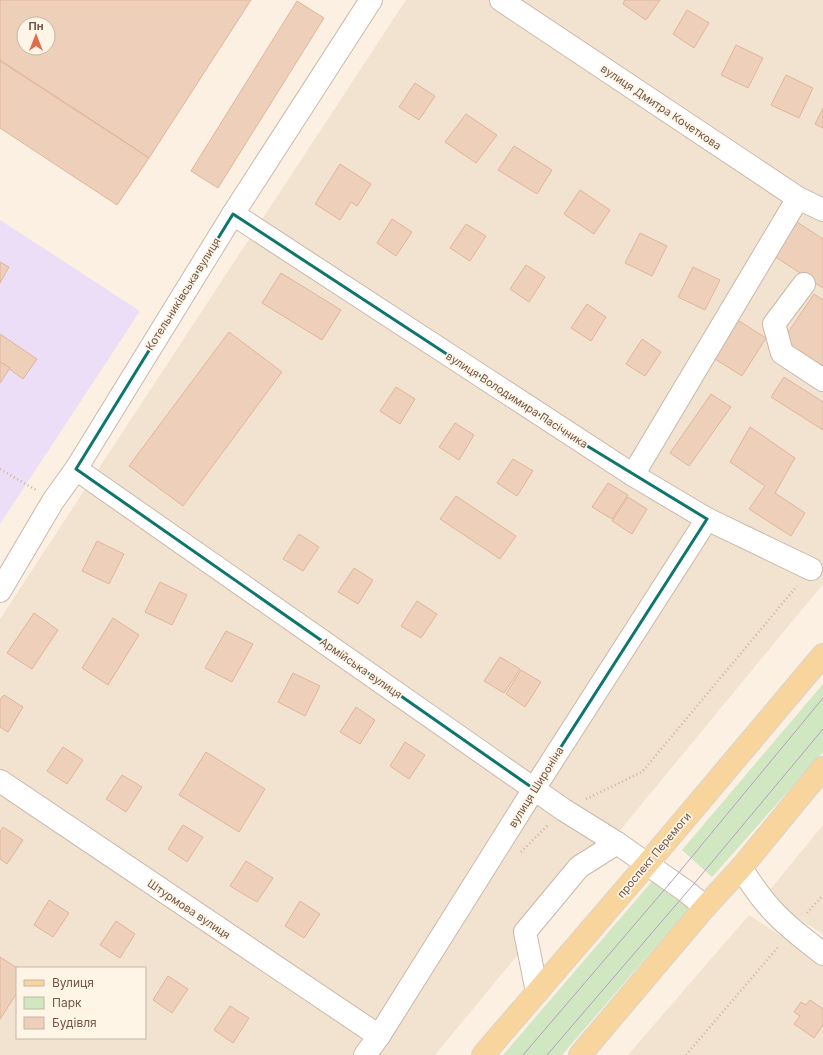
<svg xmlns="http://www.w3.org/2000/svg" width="823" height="1055" font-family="Inter,sans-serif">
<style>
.residential{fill:#f2e2d0;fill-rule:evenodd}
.education{fill:#eddef7}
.green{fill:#d0e7c1}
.building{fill:#eecfba;stroke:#e0b59b;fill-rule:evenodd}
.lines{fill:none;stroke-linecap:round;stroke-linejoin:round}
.minor-casing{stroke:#cab8a8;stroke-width:24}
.major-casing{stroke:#dad3d0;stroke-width:24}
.path{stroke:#d3b29e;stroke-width:2.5;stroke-dasharray:1 3;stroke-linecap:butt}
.minor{stroke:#fff;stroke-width:22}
.major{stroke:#f7d59c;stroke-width:22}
.tram{stroke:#b3a1c2;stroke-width:1}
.marked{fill:none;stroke:#0f766e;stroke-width:3;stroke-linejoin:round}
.labels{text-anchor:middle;stroke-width:3.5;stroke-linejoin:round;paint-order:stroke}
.street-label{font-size:11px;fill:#705749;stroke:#fef5e6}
</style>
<rect width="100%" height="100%" fill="#fbf0e1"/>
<g class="residential">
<path d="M 406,0 L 823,0 L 823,584 L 435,1055 L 0,1055 L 0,619 ZM 17,968 L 145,968 L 145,1038 L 17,1038 Z"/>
<path d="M 823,825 L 823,934 L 764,897 Z"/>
<path d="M 749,915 L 823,963 L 823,1055 L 628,1055 Z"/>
</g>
<path class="education" d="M 0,220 L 140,311 L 0,524 Z"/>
<g class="green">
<path d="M 823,684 L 823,752 L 712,877 L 682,850 Z"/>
<path d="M 654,879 L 689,908 L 562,1055 L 503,1055 Z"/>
</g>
<g class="building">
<path d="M 0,0 L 251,0 L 149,158 L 121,139 L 0,60 ZM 24,24 L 48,24 L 48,48 L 24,48 Z"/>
<path d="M 625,0 L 660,0 L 646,20 L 623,4 Z"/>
<path d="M 297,1 L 324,18 L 218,188 L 191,171 Z"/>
<path d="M 687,10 L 709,23 L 694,48 L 673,34 Z"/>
<path d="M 736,45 L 763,58 L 748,88 L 721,75 Z"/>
<path d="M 0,61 L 149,158 L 117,205 L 0,128 Z"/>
<path d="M 786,75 L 813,88 L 799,118 L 771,105 Z"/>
<path d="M 415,83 L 435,96 L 419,120 L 399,107 Z"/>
<path d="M 823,108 L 823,128 L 815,124 Z"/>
<path d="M 466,114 L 497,135 L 476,163 L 445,142 Z"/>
<path d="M 514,146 L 552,170 L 537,194 L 498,170 Z"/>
<path d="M 340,164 L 371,184 L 357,206 L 351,202 L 340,220 L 315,204 Z"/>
<path d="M 580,190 L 610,210 L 594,234 L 564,214 Z"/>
<path d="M 392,219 L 412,232 L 396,256 L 377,243 Z"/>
<path d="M 794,220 L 823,239 L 823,288 L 771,254 Z"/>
<path d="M 466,224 L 486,236 L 470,261 L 450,248 Z"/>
<path d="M 640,233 L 667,246 L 652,276 L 625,263 Z"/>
<path d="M 0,262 L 9,267 L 0,283 Z"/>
<path d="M 526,265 L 545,277 L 529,302 L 510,289 Z"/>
<path d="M 693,267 L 720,280 L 705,310 L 678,297 Z"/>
<path d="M 281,273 L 341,310 L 322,340 L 262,303 Z"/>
<path d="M 814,294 L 823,300 L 823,366 L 783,340 Z"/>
<path d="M 587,304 L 606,317 L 591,341 L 571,328 Z"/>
<path d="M 736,319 L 766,338 L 742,376 L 712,357 Z"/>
<path d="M 229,332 L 282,372 L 183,506 L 129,466 Z"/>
<path d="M 0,334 L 37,359 L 23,379 L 0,362 Z"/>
<path d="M 642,339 L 661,352 L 645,376 L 626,364 Z"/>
<path d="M 0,362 L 10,368 L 0,383 Z"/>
<path d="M 784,377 L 823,402 L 823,430 L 771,397 Z"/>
<path d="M 396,387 L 415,399 L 400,424 L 380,411 Z"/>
<path d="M 711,394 L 731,407 L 689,466 L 670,453 Z"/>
<path d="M 455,423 L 474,435 L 459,460 L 439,447 Z"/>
<path d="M 750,427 L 795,458 L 775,493 L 805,513 L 791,536 L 749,509 L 765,486 L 730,462 Z"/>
<path d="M 513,459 L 533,471 L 517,496 L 497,483 Z"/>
<path d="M 608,483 L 628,495 L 612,519 L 592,507 Z"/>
<path d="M 456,496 L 516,536 L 500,559 L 440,519 Z"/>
<path d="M 628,497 L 647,509 L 632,534 L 612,521 Z"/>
<path d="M 299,534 L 319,547 L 303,571 L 283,559 Z"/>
<path d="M 97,541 L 124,554 L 109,584 L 82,571 Z"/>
<path d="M 354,568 L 373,580 L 358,604 L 338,592 Z"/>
<path d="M 160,582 L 187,595 L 172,625 L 145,612 Z"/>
<path d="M 417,601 L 437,614 L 421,638 L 401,626 Z"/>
<path d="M 34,613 L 58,630 L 32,669 L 7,653 Z"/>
<path d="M 113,618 L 139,635 L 108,685 L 82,668 Z"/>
<path d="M 226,631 L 253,644 L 232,682 L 205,668 Z"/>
<path d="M 500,657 L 520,669 L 504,693 L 484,681 Z"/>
<path d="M 521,670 L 541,682 L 525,707 L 506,694 Z"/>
<path d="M 293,673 L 320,686 L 305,716 L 278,702 Z"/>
<path d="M 4,695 L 23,707 L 8,732 L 0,727 L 0,700 Z"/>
<path d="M 356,707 L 375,720 L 360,744 L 340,732 Z"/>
<path d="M 405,742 L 425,755 L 409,779 L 390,766 Z"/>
<path d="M 63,747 L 83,760 L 67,784 L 47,771 Z"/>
<path d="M 206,752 L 265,789 L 239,832 L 179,795 Z"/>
<path d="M 122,775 L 142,787 L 126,812 L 106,799 Z"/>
<path d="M 183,825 L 203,837 L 187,862 L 168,849 Z"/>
<path d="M 3,827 L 23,840 L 7,864 L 0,859 L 0,832 Z"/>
<path d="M 246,861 L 273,878 L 257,902 L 230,886 Z"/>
<path d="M 49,900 L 69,913 L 53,937 L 34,925 Z"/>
<path d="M 300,901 L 320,914 L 304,938 L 285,926 Z"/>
<path d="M 116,921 L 135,934 L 120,958 L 100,945 Z"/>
<path d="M 0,957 L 17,968 L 17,993 L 0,1019 Z"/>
<path d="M 168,976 L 188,989 L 172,1013 L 153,1000 Z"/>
<path d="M 810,1000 L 823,1009 L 823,1025 L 814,1038 L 794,1024 L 800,1016 L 794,1012 L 801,1002 L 806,1005 Z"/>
<path d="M 230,1006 L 249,1018 L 233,1043 L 214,1030 Z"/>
</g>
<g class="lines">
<defs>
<g id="minor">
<path d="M 501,0 L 798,198 L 823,210"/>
<path d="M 233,214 L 633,475 L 707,519 L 811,569"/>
<path d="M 804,284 L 774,324 L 782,353 L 823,380"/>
<path d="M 76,469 L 564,810 L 617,843 L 687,892 L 705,907"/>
<path d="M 633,475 L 798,198"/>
<path d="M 0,591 L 53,501 L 76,469 L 233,214 L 371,0"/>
<path d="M 0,781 L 379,1036"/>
<path d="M 741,868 C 751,883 760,898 773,911 C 787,927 806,940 823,954"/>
<path d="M 537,992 L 525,932 L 579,867 L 617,843"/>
<path d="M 365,1055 L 379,1036 L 534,789 L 707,519"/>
</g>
<g id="major">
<path d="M 483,1055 L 647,864 L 823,655"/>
<path d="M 580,1055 L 705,907 L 741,868 L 823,768"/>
</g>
</defs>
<use href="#minor" class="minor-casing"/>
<use href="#major" class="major-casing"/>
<g class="path">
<path d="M 0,469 L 36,490"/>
<path d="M 586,799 L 642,772 L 797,586"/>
<path d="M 521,852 L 549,824"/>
<path d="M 807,913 L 823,895"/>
<path d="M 686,1055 L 779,946"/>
</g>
<use href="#minor" class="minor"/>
<use href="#major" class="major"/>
<g class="tram">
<path d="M 523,1055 L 671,882 L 823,698"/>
<path d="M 547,1055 L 687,892 L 823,729"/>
</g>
</g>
<path class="marked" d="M 233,214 L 584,444 L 707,519 L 534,789 L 76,469 Z"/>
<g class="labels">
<g class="street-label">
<text transform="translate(661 107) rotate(34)" y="4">вулиця Дмитра Кочеткова</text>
<text transform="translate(183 294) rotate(-58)" y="4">Котельниківська вулиця</text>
<text transform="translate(517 400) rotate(33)" y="4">вулиця Володимира Пасічника</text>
<text transform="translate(361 668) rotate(35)" y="4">Армійська вулиця</text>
<text transform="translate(536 787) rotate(-58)" y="4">вулиця Широніна</text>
<text transform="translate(654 855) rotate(-50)" y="4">проспект Перемоги</text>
<text transform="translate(189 909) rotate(34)" y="4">Штурмова вулиця</text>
</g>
</g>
<rect x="16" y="967" width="130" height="72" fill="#fef5e6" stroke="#c5b6a7"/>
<rect x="24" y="980" width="20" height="6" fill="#f7d59c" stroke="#c5b6a7"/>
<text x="52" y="987" font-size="12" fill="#705749">Вулиця</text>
<rect x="24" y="997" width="20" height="12" fill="#d0e7c1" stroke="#c5b6a7"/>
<text x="52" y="1007" font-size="12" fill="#705749">Парк</text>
<rect x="24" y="1017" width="20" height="12" fill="#eecfba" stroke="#c5b6a7"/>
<text x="52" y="1027" font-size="12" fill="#705749">Будівля</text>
<g transform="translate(36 36)"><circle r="19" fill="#fef5e6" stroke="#c5b6a7"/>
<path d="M0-3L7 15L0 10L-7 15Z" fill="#df6c4b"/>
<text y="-6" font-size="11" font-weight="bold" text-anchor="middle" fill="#705749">Пн</text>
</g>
</svg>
